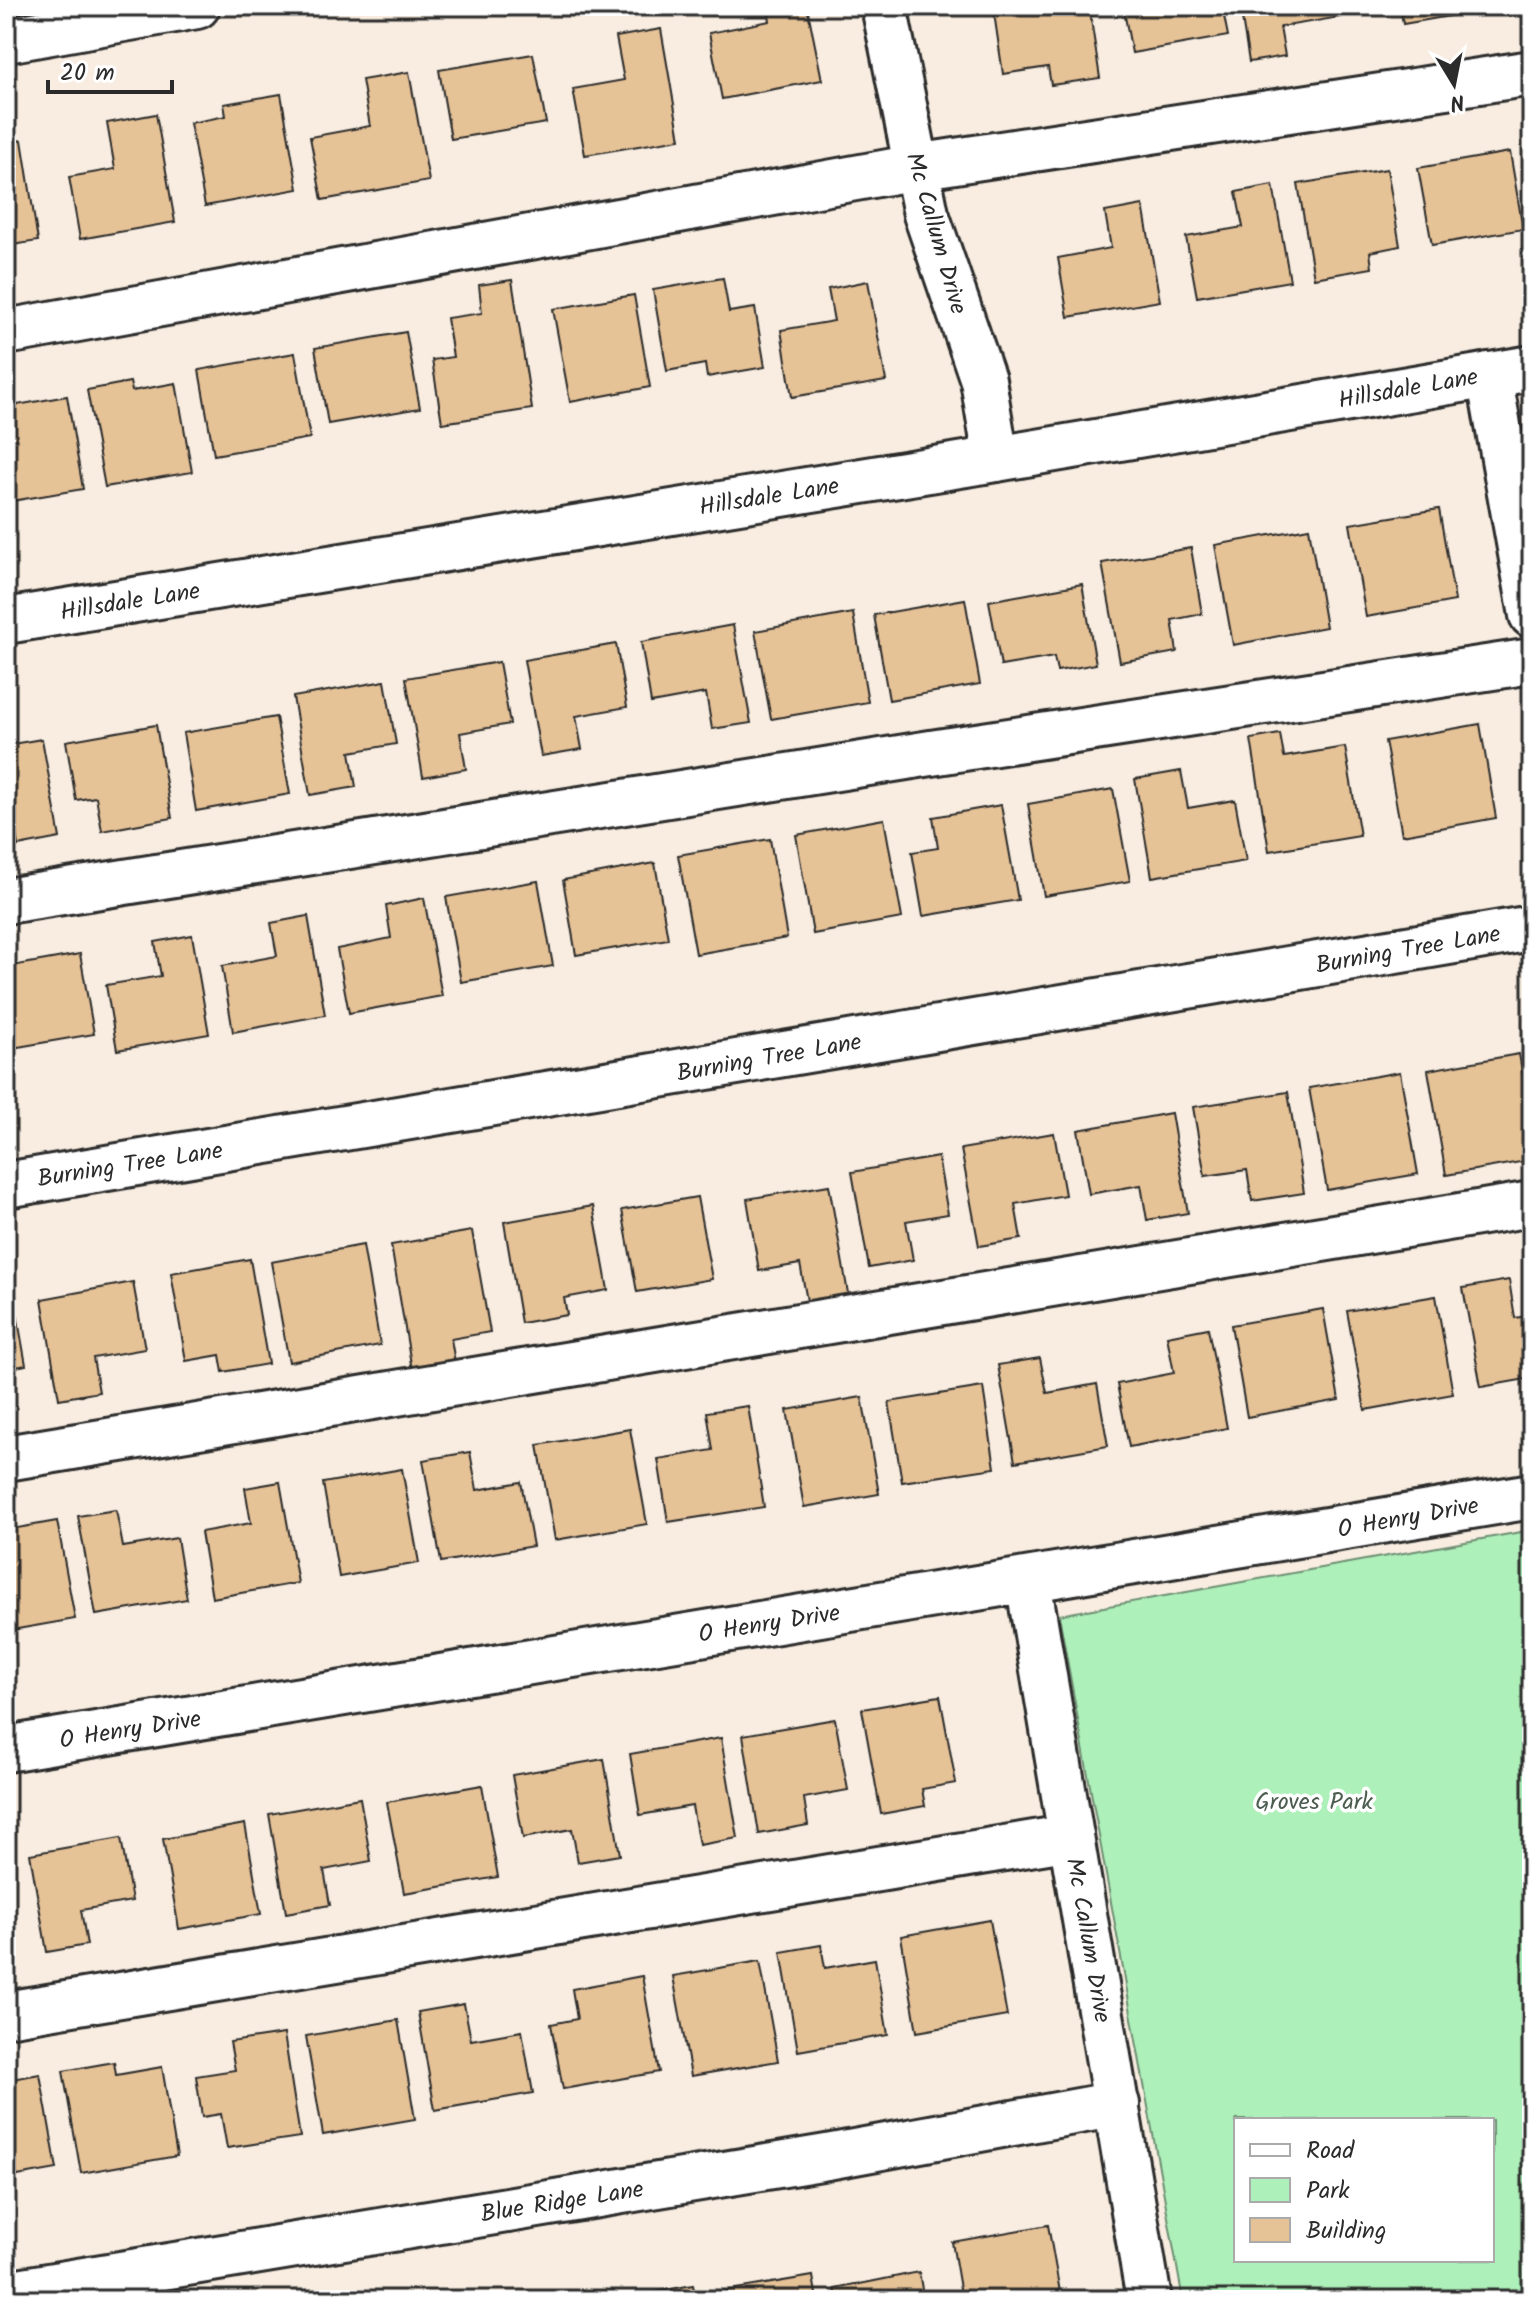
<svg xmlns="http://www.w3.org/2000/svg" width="1538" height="2306" font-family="Kalam,sans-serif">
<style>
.green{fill:#aef0ba;stroke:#6c8e72;stroke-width:2;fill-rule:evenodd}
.building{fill:#e6c297;stroke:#2b2b2b;stroke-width:2}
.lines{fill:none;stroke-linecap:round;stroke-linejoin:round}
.minor-casing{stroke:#2b2b2b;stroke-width:50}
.minor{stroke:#fff;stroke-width:44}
.labels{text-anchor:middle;stroke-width:7;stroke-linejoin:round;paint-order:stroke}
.street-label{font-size:24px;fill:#2b2b2b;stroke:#fff}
.park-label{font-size:24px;fill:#4c5c4f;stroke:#fff}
</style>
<rect width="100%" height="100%" fill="#f8ede0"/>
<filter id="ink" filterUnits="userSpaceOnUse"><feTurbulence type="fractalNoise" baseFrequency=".0125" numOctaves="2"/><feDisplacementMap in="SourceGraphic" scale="16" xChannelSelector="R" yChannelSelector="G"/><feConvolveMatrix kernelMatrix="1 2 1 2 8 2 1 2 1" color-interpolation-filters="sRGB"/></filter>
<g filter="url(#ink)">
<path class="green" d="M 1532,1530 L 1532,2300 L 1183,2300 L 1059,1615 ZM 1236,2120 L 1492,2120 L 1492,2260 L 1236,2260 Z"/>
<g class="building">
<path d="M 772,6 L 807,6 L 822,80 L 722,99 L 709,33 L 770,21 L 768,7 Z"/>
<path d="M 1037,6 L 1089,6 L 1100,78 L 1051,85 L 1048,67 L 1003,74 L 994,13 Z"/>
<path d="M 1123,6 L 1222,6 L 1228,36 L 1132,53 Z"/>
<path d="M 1240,6 L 1338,6 L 1340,17 L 1280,27 L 1285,56 L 1249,62 Z"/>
<path d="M 1400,6 L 1454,6 L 1456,15 L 1403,24 Z"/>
<path d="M 661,29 L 680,139 L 585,155 L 573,89 L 624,80 L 616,37 Z"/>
<path d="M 533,54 L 546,123 L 451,139 L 439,70 Z"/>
<path d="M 409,72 L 429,181 L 322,200 L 310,137 L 370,126 L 362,80 Z"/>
<path d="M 281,94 L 298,189 L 205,206 L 190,123 L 226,116 L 224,104 Z"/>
<path d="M 156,114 L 175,222 L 80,239 L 69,177 L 115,169 L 107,123 Z"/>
<path d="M 22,140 L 38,241 L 6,246 L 6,143 Z"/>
<path d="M 1510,152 L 1523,229 L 1432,245 L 1418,168 Z"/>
<path d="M 1387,169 L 1400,246 L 1370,252 L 1372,268 L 1314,278 L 1298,184 Z"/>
<path d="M 1273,185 L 1290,281 L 1197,297 L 1186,237 L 1243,227 L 1236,192 Z"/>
<path d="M 1143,205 L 1160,301 L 1068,317 L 1058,258 L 1111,248 L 1105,212 Z"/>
<path d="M 723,278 L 729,312 L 755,308 L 765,367 L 707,377 L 705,364 L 667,371 L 653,290 Z"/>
<path d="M 512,280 L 532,409 L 442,423 L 432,360 L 453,357 L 447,318 L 482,313 L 479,285 Z"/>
<path d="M 868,281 L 886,381 L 792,397 L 781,330 L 834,321 L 828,289 Z"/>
<path d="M 634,295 L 650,387 L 570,402 L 553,309 Z"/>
<path d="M 406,332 L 420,408 L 328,424 L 315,348 Z"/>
<path d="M 295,353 L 310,438 L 214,455 L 199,370 Z"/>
<path d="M 130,382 L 132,391 L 176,383 L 192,472 L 105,487 L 87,390 Z"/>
<path d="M 67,396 L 83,489 L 6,502 L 6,407 Z"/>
<path d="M 1439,509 L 1455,601 L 1366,617 L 1350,524 Z"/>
<path d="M 1309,528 L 1326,627 L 1233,645 L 1215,545 Z"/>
<path d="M 1191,548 L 1202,614 L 1172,620 L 1177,652 L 1120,662 L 1102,563 Z"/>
<path d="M 1082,584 L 1096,664 L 1057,671 L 1054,657 L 1001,666 L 989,601 Z"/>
<path d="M 965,599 L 980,684 L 889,700 L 874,615 Z"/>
<path d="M 853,613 L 868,702 L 771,719 L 755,631 Z"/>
<path d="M 733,625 L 751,723 L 712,729 L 706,693 L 651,703 L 641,642 Z"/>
<path d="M 616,644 L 627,707 L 576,716 L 582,749 L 541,756 L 524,660 Z"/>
<path d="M 499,662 L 510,724 L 460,733 L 466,769 L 423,777 L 406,678 Z"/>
<path d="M 385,681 L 396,744 L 350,752 L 356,787 L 310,795 L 293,697 Z"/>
<path d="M 276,717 L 290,794 L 196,811 L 183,733 Z"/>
<path d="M 1480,724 L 1496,818 L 1402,835 L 1385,741 Z"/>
<path d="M 156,725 L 172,818 L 102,831 L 96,797 L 76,800 L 66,741 Z"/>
<path d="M 1280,734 L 1284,757 L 1345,747 L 1360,836 L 1269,851 L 1251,739 Z"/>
<path d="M 42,739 L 60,838 L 18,846 L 12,812 L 6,813 L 6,745 Z"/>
<path d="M 1181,771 L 1188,808 L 1235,800 L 1246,861 L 1152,877 L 1135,779 Z"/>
<path d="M 1113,789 L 1130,881 L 1044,896 L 1028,804 Z"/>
<path d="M 1001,805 L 1018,900 L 923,916 L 912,852 L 938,848 L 933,817 Z"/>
<path d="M 884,819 L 902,918 L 813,934 L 796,835 Z"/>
<path d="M 770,839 L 787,938 L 696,954 L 678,855 Z"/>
<path d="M 655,863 L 668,939 L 576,955 L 563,880 Z"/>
<path d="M 538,881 L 553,966 L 461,982 L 446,897 Z"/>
<path d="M 424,898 L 442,996 L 349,1013 L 337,949 L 391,938 L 386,906 Z"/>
<path d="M 308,916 L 325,1015 L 233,1032 L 222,966 L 277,956 L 271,923 Z"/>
<path d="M 192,935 L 209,1034 L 117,1050 L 106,985 L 161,976 L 155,942 Z"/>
<path d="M 80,954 L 94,1034 L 6,1049 L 6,967 Z"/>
<path d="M 1519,1054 L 1532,1126 L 1532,1160 L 1446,1175 L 1428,1070 Z"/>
<path d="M 1400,1072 L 1418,1174 L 1327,1190 L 1309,1088 Z"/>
<path d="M 1288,1092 L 1304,1193 L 1252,1201 L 1247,1170 L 1205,1176 L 1193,1107 Z"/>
<path d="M 1171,1113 L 1188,1213 L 1147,1220 L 1141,1185 L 1089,1194 L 1078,1130 Z"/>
<path d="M 1054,1133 L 1065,1195 L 1015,1204 L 1021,1239 L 979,1246 L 961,1149 Z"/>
<path d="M 938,1157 L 948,1214 L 906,1221 L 913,1260 L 869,1268 L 852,1172 Z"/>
<path d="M 829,1185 L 849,1299 L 808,1306 L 800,1264 L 759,1271 L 747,1199 Z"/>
<path d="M 697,1197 L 712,1279 L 637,1292 L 622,1210 Z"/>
<path d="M 593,1206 L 608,1290 L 564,1298 L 567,1315 L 521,1323 L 504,1222 Z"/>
<path d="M 472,1231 L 490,1332 L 451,1339 L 456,1368 L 413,1376 L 391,1245 Z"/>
<path d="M 363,1245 L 380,1345 L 289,1362 L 271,1262 Z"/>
<path d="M 250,1259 L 268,1364 L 223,1372 L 220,1355 L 186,1361 L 171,1273 Z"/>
<path d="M 1509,1280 L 1515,1318 L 1532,1315 L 1532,1378 L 1481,1387 L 1463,1288 Z"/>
<path d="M 133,1282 L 145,1349 L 93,1358 L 99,1392 L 59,1399 L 42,1299 Z"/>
<path d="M 1436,1296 L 1453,1394 L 1365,1410 L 1347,1311 Z"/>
<path d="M 15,1303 L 26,1365 L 6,1369 L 6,1305 Z"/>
<path d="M 1323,1309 L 1339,1400 L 1247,1417 L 1231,1325 Z"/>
<path d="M 1208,1328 L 1227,1428 L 1129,1447 L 1117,1384 L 1174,1373 L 1167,1336 Z"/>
<path d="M 1040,1358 L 1047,1393 L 1097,1384 L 1108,1446 L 1015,1462 L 998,1365 Z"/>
<path d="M 983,1387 L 995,1468 L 902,1482 L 889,1402 Z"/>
<path d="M 862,1397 L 879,1494 L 804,1507 L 787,1410 Z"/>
<path d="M 748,1406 L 764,1507 L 668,1522 L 658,1459 L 713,1450 L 707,1412 Z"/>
<path d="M 630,1429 L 647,1524 L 555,1540 L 538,1445 Z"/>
<path d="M 470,1452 L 477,1490 L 521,1482 L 533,1546 L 441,1562 L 423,1460 Z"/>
<path d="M 402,1469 L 419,1563 L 339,1577 L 323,1483 Z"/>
<path d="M 280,1482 L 298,1583 L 212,1598 L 201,1532 L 251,1523 L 245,1488 Z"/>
<path d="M 116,1510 L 123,1547 L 177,1538 L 187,1599 L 96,1615 L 78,1516 Z"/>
<path d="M 57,1521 L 75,1619 L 6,1631 L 6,1530 Z"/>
<path d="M 940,1696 L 956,1783 L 922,1789 L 925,1806 L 881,1814 L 862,1709 Z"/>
<path d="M 835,1719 L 848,1790 L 804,1798 L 808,1825 L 759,1834 L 743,1735 Z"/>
<path d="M 721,1738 L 738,1838 L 699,1845 L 692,1806 L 640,1815 L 630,1754 Z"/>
<path d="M 604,1759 L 620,1855 L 578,1862 L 572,1829 L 523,1838 L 512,1775 Z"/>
<path d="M 482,1785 L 498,1877 L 404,1893 L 387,1802 Z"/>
<path d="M 360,1798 L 371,1861 L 324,1870 L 330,1905 L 286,1913 L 269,1814 Z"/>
<path d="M 245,1824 L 261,1914 L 179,1929 L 163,1839 Z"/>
<path d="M 121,1838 L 132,1901 L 81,1910 L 87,1945 L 47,1952 L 30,1854 Z"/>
<path d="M 990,1920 L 1007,2016 L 917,2032 L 901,1936 Z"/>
<path d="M 821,1945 L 825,1968 L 875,1959 L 888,2035 L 798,2051 L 781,1952 Z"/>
<path d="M 760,1961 L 778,2061 L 691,2076 L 673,1976 Z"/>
<path d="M 642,1976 L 659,2072 L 563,2089 L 551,2024 L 577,2019 L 572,1989 Z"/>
<path d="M 464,2004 L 471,2040 L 522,2031 L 533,2093 L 435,2110 L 418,2012 Z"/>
<path d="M 398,2020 L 415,2119 L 323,2135 L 306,2036 Z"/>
<path d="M 284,2034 L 300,2137 L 227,2148 L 221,2114 L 202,2117 L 196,2076 L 235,2070 L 230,2042 Z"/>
<path d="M 114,2062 L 116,2075 L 162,2067 L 177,2156 L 81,2173 L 63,2071 Z"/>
<path d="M 40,2074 L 57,2169 L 6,2178 L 6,2080 Z"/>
<path d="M 1048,2225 L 1060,2292 L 1013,2300 L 962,2300 L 952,2242 Z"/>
<path d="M 919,2272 L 924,2300 L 838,2300 L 835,2289 Z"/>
<path d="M 813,2276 L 817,2300 L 726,2300 L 724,2291 Z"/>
<path d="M 693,2285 L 696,2300 L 611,2300 Z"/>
</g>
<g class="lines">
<defs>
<g id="minor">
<path d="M 884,6 L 926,214 L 983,380 L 996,459"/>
<path d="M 6,40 L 197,6"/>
<path d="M 6,332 L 916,167 L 1532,73"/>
<path d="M 1489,375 L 1532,615"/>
<path d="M 6,621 L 996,459 L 1532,368"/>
<path d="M 6,901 L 931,753 L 1532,661"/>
<path d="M 6,1185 L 1532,928"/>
<path d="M 6,1458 L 1532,1204"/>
<path d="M 1028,1581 L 1149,2300"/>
<path d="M 6,1749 L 1532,1496"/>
<path d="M 6,2014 L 1071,1837"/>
<path d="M 6,2293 L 827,2157 L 1117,2104"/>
</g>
</defs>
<use href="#minor" class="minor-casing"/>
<use href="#minor" class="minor"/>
</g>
</g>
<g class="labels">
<g class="street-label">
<text transform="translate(937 233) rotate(74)" y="8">Mc Callum Drive</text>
<text transform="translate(1408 388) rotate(-10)" y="8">Hillsdale Lane</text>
<text transform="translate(769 496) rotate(-9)" y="8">Hillsdale Lane</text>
<text transform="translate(130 601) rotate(-9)" y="8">Hillsdale Lane</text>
<text transform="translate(1408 949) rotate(-10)" y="8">Burning Tree Lane</text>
<text transform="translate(769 1057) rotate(-10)" y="8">Burning Tree Lane</text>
<text transform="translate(130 1164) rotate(-9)" y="8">Burning Tree Lane</text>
<text transform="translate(1408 1517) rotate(-10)" y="8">O Henry Drive</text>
<text transform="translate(769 1623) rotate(-9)" y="8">O Henry Drive</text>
<text transform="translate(130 1729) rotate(-9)" y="8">O Henry Drive</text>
<text transform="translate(1089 1940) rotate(80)" y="8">Mc Callum Drive</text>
<text transform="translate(562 2201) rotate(-9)" y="8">Blue Ridge Lane</text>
</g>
<g class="park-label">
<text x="1314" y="1809">Groves Park</text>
</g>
</g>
<rect width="1538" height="2306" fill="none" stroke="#fff" stroke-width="32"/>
<rect x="16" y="16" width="1506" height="2274" fill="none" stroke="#2b2b2b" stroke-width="3" filter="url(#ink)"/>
<rect x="1234" y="2118" width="260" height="144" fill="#ffffff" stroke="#aaaaaa" stroke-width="2"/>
<rect x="1250" y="2144" width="40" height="12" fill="#ffffff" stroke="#aaaaaa" stroke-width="2"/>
<text x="1306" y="2158" font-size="24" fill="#2b2b2b">Road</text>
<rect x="1250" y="2178" width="40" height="24" fill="#aef0ba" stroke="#aaaaaa" stroke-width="2"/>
<text x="1306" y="2198" font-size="24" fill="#2b2b2b">Park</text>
<rect x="1250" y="2218" width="40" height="24" fill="#e6c297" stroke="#aaaaaa" stroke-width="2"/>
<text x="1306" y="2238" font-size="24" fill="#2b2b2b">Building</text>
<g transform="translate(1454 84) rotate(170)" stroke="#ffffff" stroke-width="6" paint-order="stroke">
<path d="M0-6L14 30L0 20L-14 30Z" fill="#2b2b2b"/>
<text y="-12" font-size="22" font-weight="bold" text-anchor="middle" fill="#2b2b2b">N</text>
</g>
<path d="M48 80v12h124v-12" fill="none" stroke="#2b2b2b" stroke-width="4"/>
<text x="60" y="80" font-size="24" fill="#2b2b2b" stroke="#ffffff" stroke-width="6" paint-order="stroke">20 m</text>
</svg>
